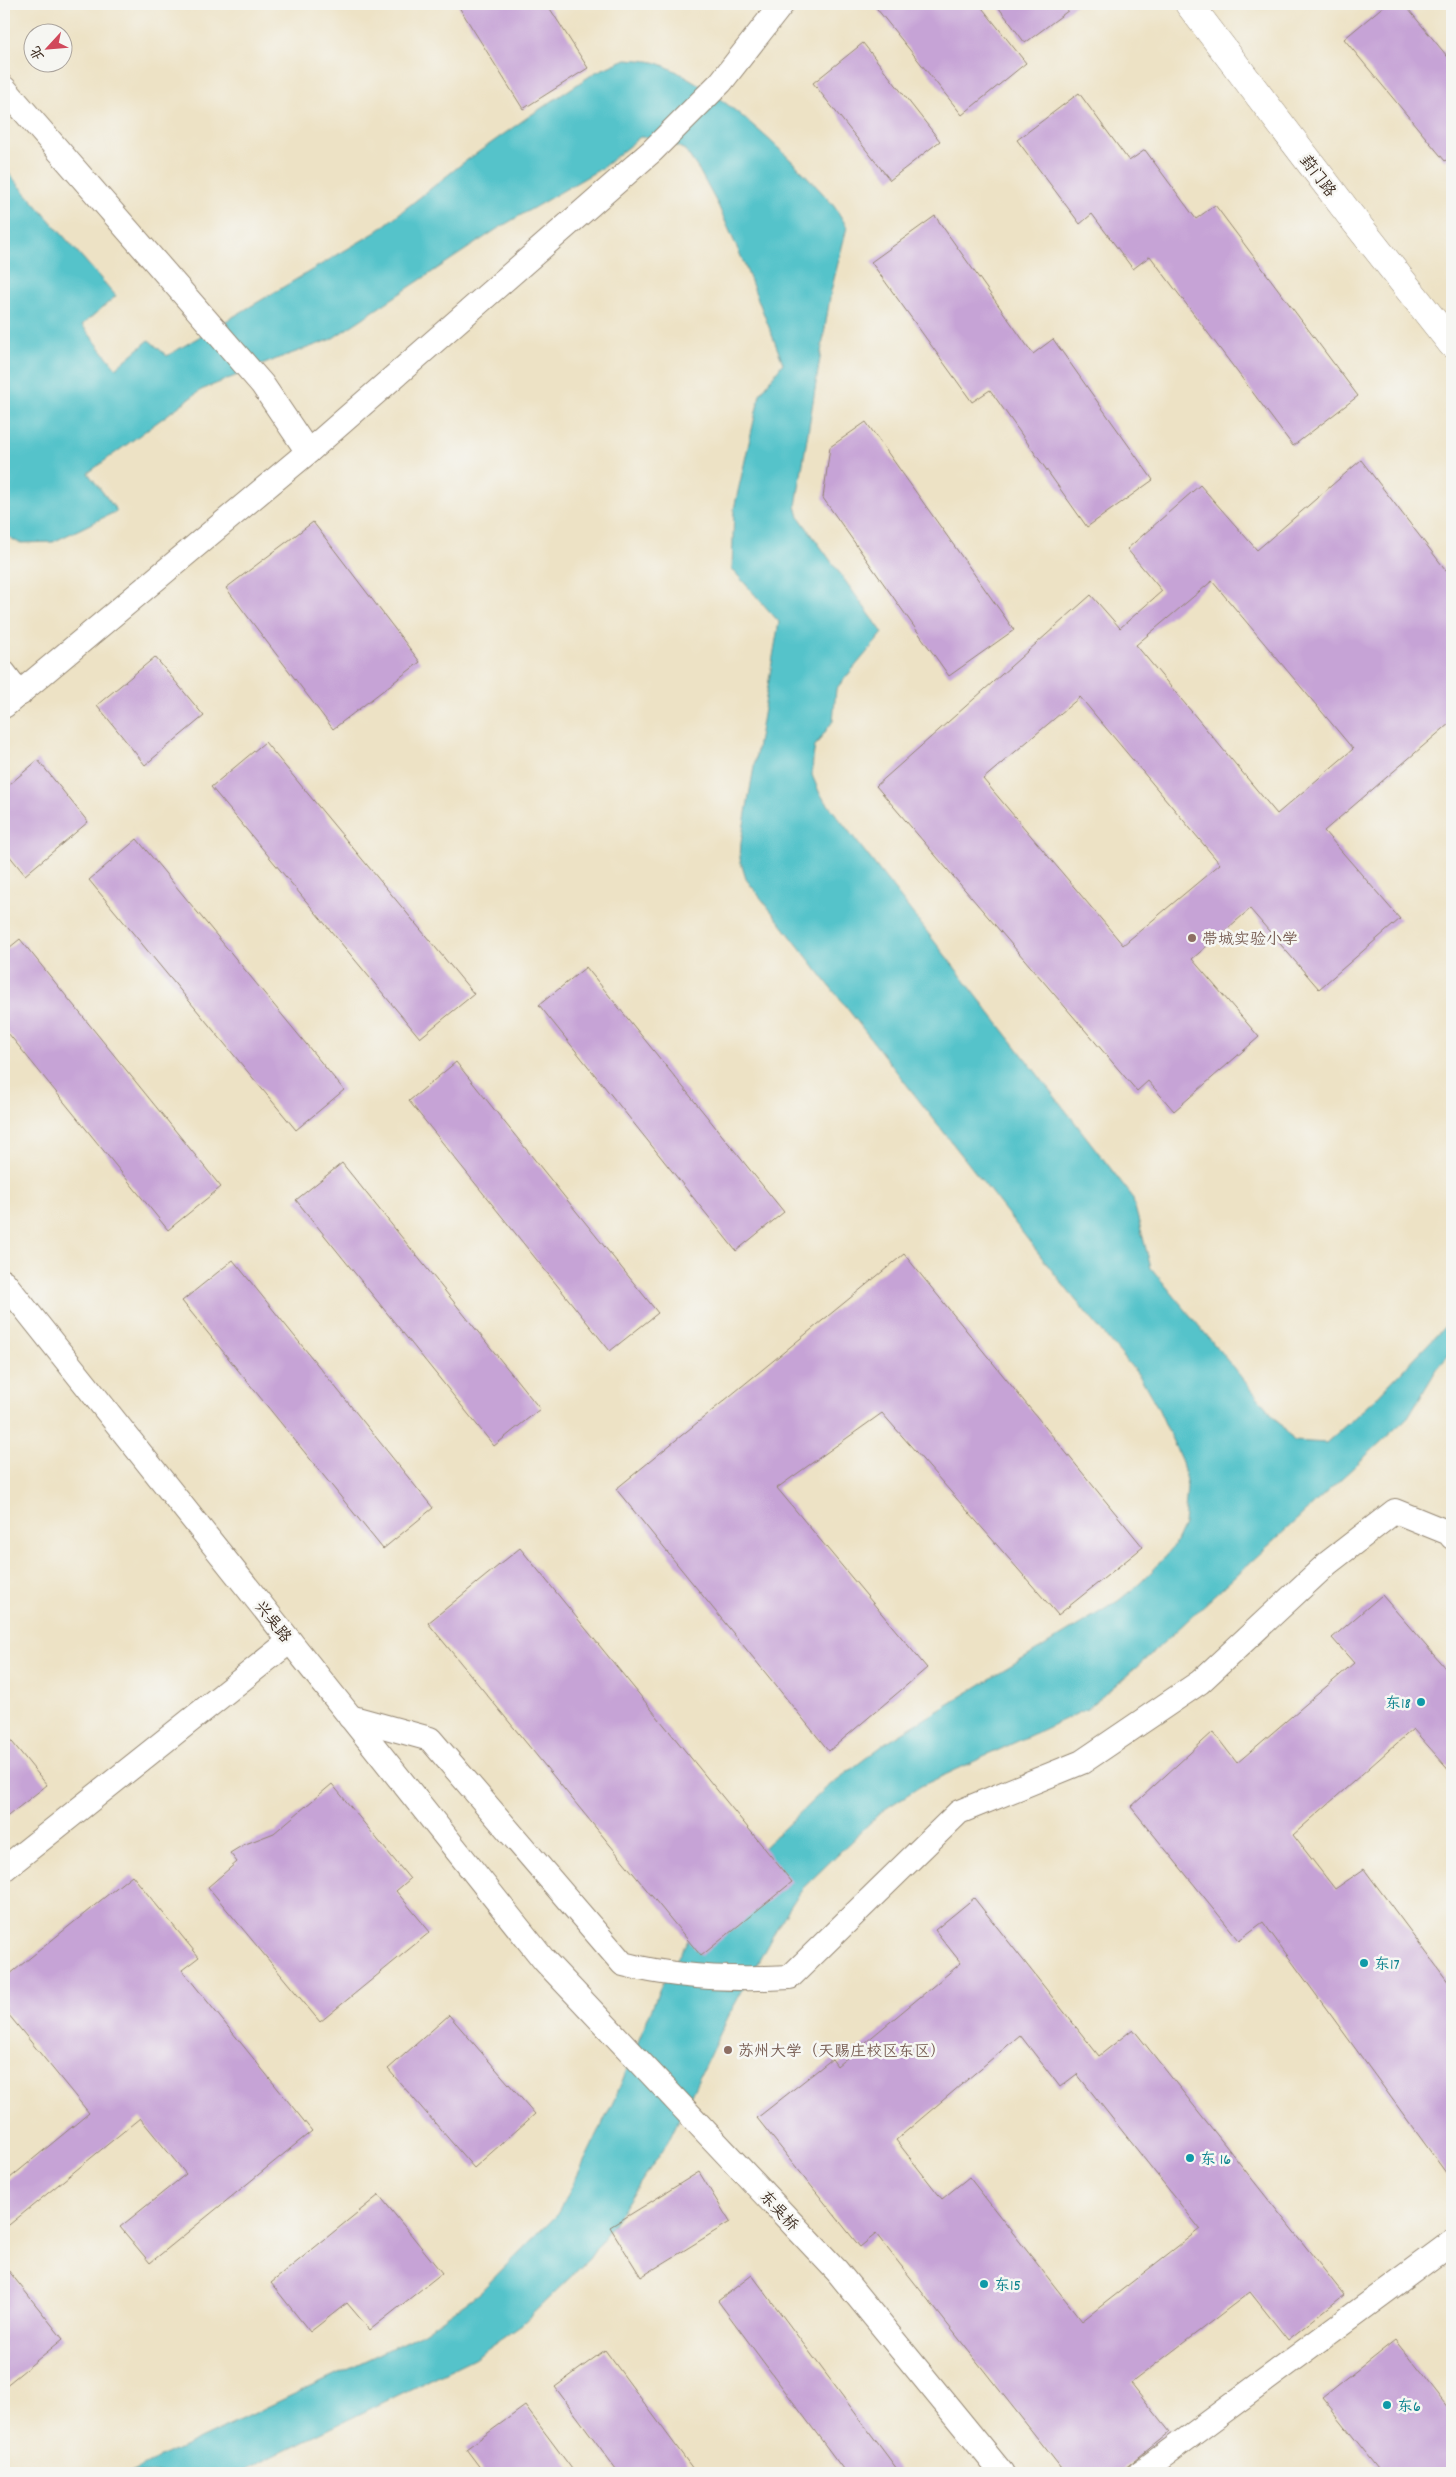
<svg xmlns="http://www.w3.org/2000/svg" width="1456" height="2477" font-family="Dekko,'LXGW WenKai TC',sans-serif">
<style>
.water{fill:#55c3ca;stroke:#487674}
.building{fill:#c6a3d6;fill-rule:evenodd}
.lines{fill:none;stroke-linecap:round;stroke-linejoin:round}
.lane-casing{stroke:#948672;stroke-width:26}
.secondary-casing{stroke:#948672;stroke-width:29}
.lane{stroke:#fff;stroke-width:24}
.secondary{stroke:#fff;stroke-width:28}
.education-dot{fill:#8d6e63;stroke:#f6f6f2;stroke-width:2}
.culture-dot{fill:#0f9aa8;stroke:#f6f6f2;stroke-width:2}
.labels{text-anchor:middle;stroke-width:5;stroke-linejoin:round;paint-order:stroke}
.street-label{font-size:16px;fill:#3b2a1e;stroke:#f6f6f2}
.education-label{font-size:16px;fill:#785e54;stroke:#f6f6f2;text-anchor:start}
.culture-label{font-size:16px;fill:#0d838f;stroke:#f6f6f2;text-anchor:start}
</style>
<rect width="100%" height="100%" fill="#f6f6f2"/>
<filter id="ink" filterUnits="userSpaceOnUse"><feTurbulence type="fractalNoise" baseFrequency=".02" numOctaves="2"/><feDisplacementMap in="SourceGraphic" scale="10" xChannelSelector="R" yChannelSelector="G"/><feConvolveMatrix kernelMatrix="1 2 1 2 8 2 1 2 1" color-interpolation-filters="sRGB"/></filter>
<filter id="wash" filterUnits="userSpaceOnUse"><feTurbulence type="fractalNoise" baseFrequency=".0096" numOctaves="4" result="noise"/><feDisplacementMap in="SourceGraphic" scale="20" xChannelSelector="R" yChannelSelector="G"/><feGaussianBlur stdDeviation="1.12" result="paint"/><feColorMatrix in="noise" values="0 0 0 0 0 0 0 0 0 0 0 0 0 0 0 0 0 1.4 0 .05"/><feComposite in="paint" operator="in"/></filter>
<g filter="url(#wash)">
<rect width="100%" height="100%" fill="#ede2c5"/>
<path class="water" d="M 626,59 C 637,60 650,60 660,64 C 716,86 787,153 827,198 C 835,206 841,217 847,227 L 831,291 L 796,506 L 799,517 L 883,633 L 836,689 L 833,721 L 815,746 L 813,758 L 812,775 L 820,794 L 1132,1196 L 1151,1268 L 1294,1441 L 1326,1443 L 1374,1400 L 1452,1319 L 1452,1351 L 1437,1369 L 1408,1417 L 1137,1667 L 1087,1709 L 921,1786 L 882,1811 L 801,1890 L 778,1926 L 730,2013 L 668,2142 L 589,2259 L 521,2325 L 474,2358 L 239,2473 L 128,2473 L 421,2334 L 479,2293 L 560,2211 L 616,2096 L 660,1988 L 694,1929 L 761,1850 L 826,1788 L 890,1740 L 1118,1601 L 1139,1584 L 1156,1567 L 1174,1546 L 1184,1525 L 1187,1486 L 1182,1462 L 1158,1408 L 1141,1378 L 1068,1291 L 746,879 L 740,859 L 741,842 L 779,622 L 732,569 L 734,509 L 760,394 L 783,363 L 743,261 L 718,205 L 699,170 L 685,150 L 663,139 L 640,137 L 602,168 L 497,229 L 330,340 L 279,358 L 201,390 L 88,473 L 117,511 L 53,542 L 19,543 L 4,534 L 4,168 L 116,296 L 82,325 L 116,368 L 149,340 L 167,356 L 376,232 L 463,163 L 528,117 L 596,72 Z"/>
<g id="blocks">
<g class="building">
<path d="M 457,4 L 547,4 L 588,68 L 523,109 Z"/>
<path d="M 873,4 L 979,4 L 1026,63 L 962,115 Z"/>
<path d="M 996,4 L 1077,4 L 1025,43 Z"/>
<path d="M 1386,4 L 1404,4 L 1452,62 L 1452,155 L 1445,161 L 1344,39 Z"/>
<path d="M 863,43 L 940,141 L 890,180 L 813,83 Z"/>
<path d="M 1079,93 L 1129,161 L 1145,150 L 1196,219 L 1215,205 L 1358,396 L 1293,446 L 1150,256 L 1133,269 L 1092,214 L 1080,224 L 1017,140 Z"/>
<path d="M 935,216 L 1033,354 L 1053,339 L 1153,480 L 1087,527 L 990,390 L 972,402 L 871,262 Z"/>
<path d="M 866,422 L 1014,630 L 949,676 L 823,498 L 830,447 Z"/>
<path d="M 1361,460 L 1452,578 L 1452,725 L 1450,723 L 1324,831 L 1400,919 L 1319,989 L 1250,909 L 1192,959 L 1259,1037 L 1174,1111 L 1148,1081 L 1137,1091 L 876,786 L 1091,595 L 1120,628 L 1162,591 L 1127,549 L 1200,485 L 1257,550 ZM 1212,581 L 1353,749 L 1277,814 L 1136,645 ZM 1080,697 L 1220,864 L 1123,945 L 983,779 Z"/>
<path d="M 313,522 L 420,662 L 333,729 L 226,588 Z"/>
<path d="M 155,657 L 204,716 L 145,765 L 97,705 Z"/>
<path d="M 265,742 L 474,994 L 420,1038 L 211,787 Z"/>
<path d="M 38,760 L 88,822 L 25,875 L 4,849 L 4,789 Z"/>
<path d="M 137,839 L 344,1090 L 296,1130 L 89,880 Z"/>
<path d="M 20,939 L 221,1187 L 168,1230 L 4,1028 L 4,952 Z"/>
<path d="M 586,967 L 784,1212 L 736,1251 L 539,1005 Z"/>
<path d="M 456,1062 L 658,1313 L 610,1351 L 409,1101 Z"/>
<path d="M 342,1163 L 540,1409 L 494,1446 L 296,1200 Z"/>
<path d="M 904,1254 L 1143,1547 L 1058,1615 L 882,1413 L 777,1488 L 927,1668 L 829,1751 L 616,1489 Z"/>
<path d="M 233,1260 L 433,1508 L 383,1549 L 182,1301 Z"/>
<path d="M 520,1548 L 792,1882 L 701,1956 L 428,1623 Z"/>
<path d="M 1382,1595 L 1452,1676 L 1452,1773 L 1413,1729 L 1293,1835 L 1335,1889 L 1364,1869 L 1452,1987 L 1452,2181 L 1263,1922 L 1239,1940 L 1131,1807 L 1213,1732 L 1237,1763 L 1354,1663 L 1332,1638 Z"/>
<path d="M 4,1732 L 47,1785 L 4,1819 Z"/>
<path d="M 332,1784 L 410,1879 L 396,1891 L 430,1932 L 320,2022 L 208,1887 L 237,1862 L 230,1853 L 243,1845 L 274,1833 Z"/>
<path d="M 132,1875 L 199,1957 L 182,1970 L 312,2131 L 150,2263 L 120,2227 L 186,2174 L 140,2118 L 4,2229 L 4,2183 L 89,2113 L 4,2009 L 4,1979 Z"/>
<path d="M 974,1898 L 1099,2056 L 1133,2029 L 1344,2295 L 1288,2340 L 1250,2292 L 1131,2383 L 1170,2432 L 1119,2473 L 1065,2473 L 876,2234 L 860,2247 L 757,2118 L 832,2059 L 837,2066 L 961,1963 L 935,1930 ZM 1020,2035 L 1060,2087 L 1077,2074 L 1200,2229 L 1082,2321 L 969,2177 L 942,2199 L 896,2140 Z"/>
<path d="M 449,2015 L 535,2114 L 474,2168 L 388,2069 Z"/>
<path d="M 699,2172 L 730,2222 L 641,2277 L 610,2227 Z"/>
<path d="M 379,2195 L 442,2273 L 370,2330 L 347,2303 L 310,2332 L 271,2283 Z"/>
<path d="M 4,2265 L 63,2339 L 4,2387 Z"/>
<path d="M 752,2275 L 900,2473 L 846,2473 L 718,2301 Z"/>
<path d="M 1395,2340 L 1452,2413 L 1452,2473 L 1382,2473 L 1322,2398 Z"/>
<path d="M 605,2350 L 696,2473 L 619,2473 L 555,2387 Z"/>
<path d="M 525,2406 L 575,2473 L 484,2473 L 466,2449 Z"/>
</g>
</g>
</g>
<g filter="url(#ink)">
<use href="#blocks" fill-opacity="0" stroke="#948672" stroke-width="1"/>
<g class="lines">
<defs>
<g id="lane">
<path d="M 4,88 L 262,384 L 308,452"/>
<path d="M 4,673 L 20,694"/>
<path d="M 4,706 L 308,452 L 652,151 L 721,82 L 782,4"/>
<path d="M 4,1282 L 544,1960 L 837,2271 L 1002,2473"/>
<path d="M 350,1717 L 430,1739 L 623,1964 C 676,1978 735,1980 790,1977 L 959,1812 L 1082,1762 L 1200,1682 L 1328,1563 L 1395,1511 L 1449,1533 L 1452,1537"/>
<path d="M 4,1869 L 290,1641"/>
<path d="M 1140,2473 L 1452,2242"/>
</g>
<path id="secondary" d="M 1189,4 L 1350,215 L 1452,344"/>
</defs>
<use href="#lane" class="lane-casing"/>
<use href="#secondary" class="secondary-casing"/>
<use href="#lane" class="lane"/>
<use href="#secondary" class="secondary"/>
</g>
</g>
<g class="education-dot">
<circle cx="1192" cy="938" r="5"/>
<circle cx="728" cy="2050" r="5"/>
</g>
<g class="culture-dot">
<circle cx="1421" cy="1702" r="5"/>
<circle cx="1364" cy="1963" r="5"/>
<circle cx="1190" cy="2158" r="5"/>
<circle cx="984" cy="2284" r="5"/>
<circle cx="1387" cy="2405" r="5"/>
</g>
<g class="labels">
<g class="street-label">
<text transform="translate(1319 175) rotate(53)" y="6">葑门路</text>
<text transform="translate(274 1621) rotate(51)" y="6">兴吴路</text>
<text transform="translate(780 2210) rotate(47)" y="6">东吴桥</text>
</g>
<g class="education-label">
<text x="1202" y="944">带城实验小学</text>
<text x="738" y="2056">苏州大学（天赐庄校区东区）</text>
</g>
<g class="culture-label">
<text x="1411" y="1708" text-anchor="end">东18</text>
<text x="1374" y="1969">东17</text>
<text x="1200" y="2164">东 16</text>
<text x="994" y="2290">东15</text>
<text x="1397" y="2411">东6</text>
</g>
</g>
<rect width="1456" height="2477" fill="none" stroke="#f6f6f2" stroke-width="20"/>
<g transform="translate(48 48) rotate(244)"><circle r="24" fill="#f6f6f2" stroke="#aba49d"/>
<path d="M0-4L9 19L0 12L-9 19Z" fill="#d1495b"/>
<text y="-8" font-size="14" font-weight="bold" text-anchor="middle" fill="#3b2a1e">北</text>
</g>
</svg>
